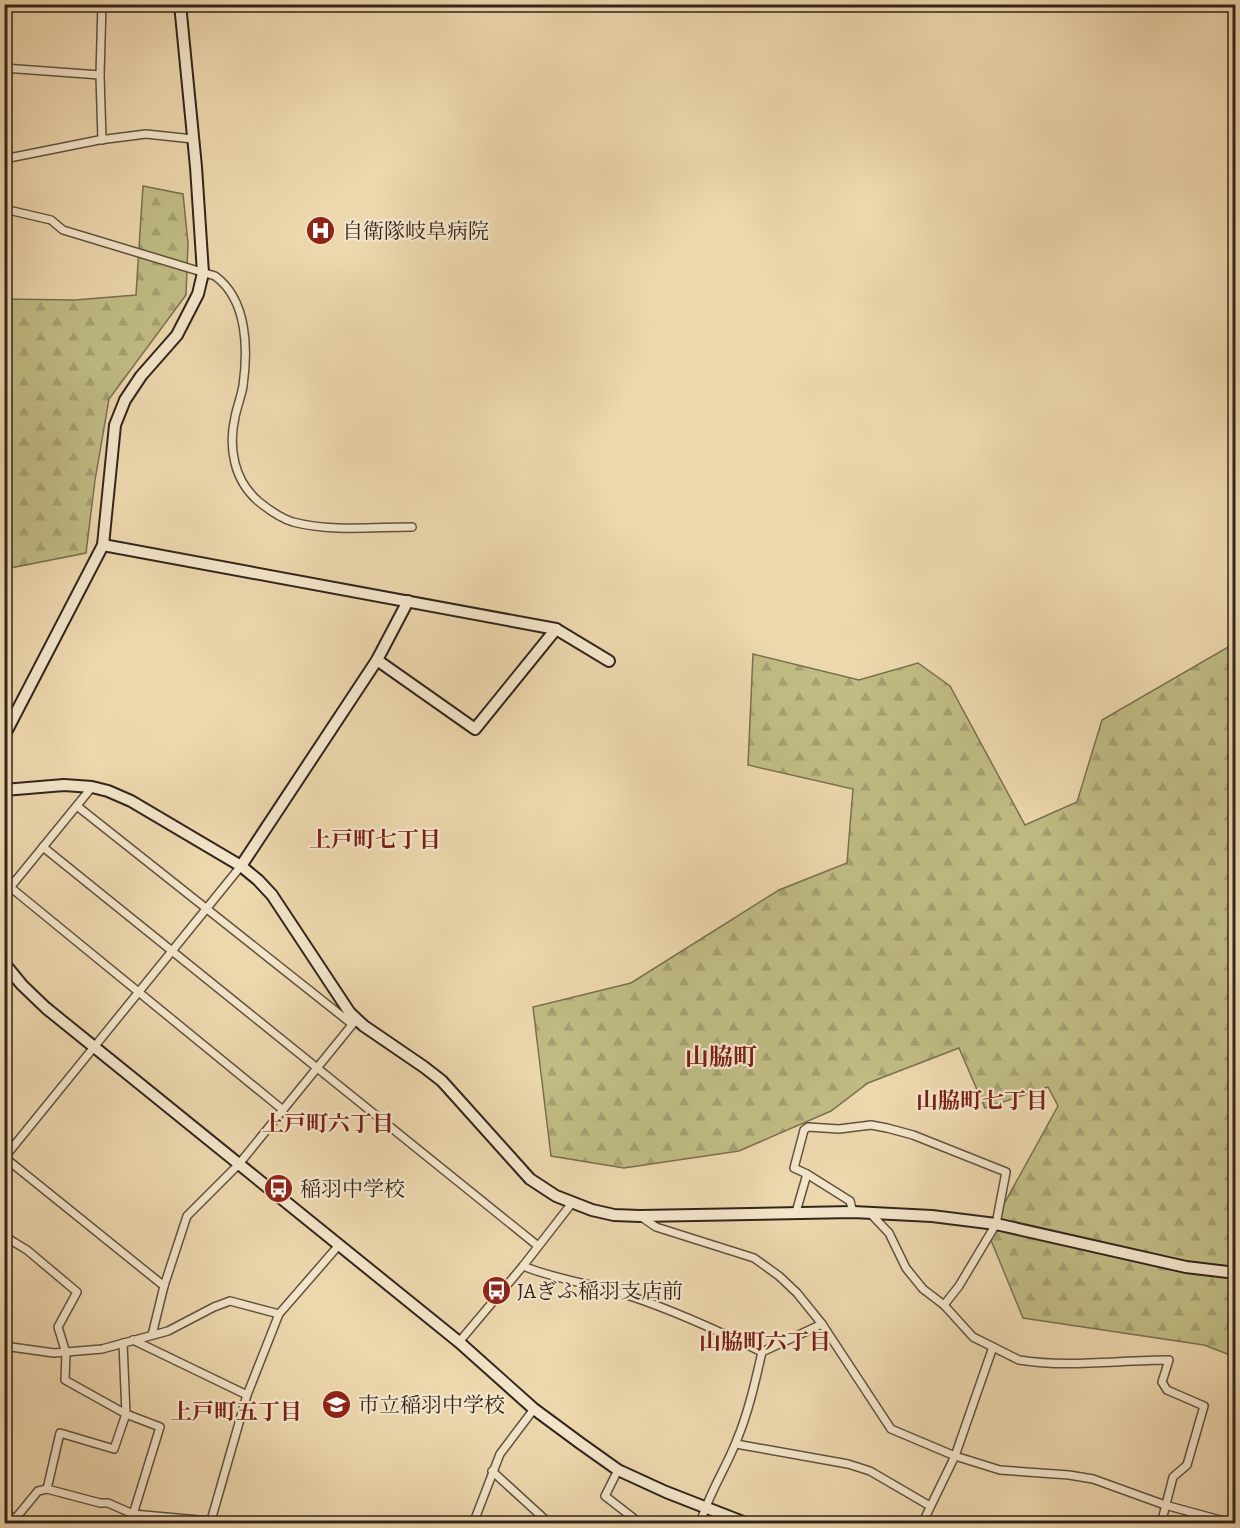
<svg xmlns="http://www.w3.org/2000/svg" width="1240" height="1528" font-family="Alegreya,'Noto Serif JP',serif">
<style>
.forest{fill:url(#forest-firs);stroke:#7a7050;stroke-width:1.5}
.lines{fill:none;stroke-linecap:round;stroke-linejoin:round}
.street-casing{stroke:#625241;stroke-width:10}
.secondary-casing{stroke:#33251d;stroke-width:14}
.street{stroke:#f3e5ca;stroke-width:7}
.secondary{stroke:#f3e5ca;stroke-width:10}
.labels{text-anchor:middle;stroke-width:4.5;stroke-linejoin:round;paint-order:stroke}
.poi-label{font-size:21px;fill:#33251d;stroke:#f3e5ca;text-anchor:start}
.neighbourhood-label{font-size:22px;font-weight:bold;fill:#7a1f14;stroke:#f3e5ca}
.quarter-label{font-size:24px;font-weight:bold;fill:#7a1f14;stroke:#f3e5ca}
</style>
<defs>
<pattern id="forest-firs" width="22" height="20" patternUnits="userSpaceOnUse" patternTransform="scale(1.5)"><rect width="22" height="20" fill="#c0bc84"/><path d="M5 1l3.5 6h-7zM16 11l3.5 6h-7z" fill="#a5a172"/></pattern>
</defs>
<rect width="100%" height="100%" fill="#edd7ad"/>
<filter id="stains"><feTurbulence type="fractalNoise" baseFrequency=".00333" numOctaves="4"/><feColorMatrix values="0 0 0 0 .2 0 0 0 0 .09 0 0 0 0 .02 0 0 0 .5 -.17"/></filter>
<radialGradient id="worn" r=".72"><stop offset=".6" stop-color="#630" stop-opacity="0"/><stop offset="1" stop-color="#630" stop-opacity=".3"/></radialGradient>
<g class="forest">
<path d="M 143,186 L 183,194 L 188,243 L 186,295 L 109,399 L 95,480 L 86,553 L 5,569 L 5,299 L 75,300 L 136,295 Z"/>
<path d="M 1235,643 L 1235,1357 L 1204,1345 L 1023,1318 L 988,1233 L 1058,1106 L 1048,1087 L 985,1108 L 959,1048 L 868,1083 L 831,1111 L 739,1151 L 624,1168 L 551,1156 L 533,1007 L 631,983 L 779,890 L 847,863 L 853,789 L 748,765 L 753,654 L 859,680 L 918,663 L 950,686 L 1025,825 L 1077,802 L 1102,720 Z"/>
</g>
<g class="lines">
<defs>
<g id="street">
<path d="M 4,68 L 100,75"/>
<path d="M 102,140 L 100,75 L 102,4"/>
<path d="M 4,159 L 99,140 L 146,134 L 193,139"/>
<path d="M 4,209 L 51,220 L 63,230 L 215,276 C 248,300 248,350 243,386 C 241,397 237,407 235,417 C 228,448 234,480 258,501 C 269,510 280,518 293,522 C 331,532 374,527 412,527"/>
<path d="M 77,806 L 352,1024"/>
<path d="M 43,847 L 538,1246"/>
<path d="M 4,887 L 8,890 L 92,787"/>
<path d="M 10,887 L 283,1110"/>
<path d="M 4,1157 L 164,1286"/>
<path d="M 4,1158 L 241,866"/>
<path d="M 796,1212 L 807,1174"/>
<path d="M 853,1212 L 850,1201 L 807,1174 L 794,1168 L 804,1130 L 808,1127 L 839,1129 L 871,1125 L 887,1128 L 913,1135 L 1006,1172 L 996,1224 L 959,1286 L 944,1305"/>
<path d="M 870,1213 L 889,1233 L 906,1268 L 923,1289 L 944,1305 L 973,1337 L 1019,1360 C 1068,1368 1119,1360 1169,1360 L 1162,1382 L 1167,1390 L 1204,1406 L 1187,1465 L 1173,1477 L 1161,1524"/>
<path d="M 640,1216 L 656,1227 L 754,1258 L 779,1276 L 797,1293 L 822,1324 L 891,1429 L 955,1456 L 1000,1470 L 1069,1475 L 1093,1479 L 1165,1505 L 1235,1524"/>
<path d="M 4,1236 L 27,1250 L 77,1292 L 58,1327 L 66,1353 L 65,1380 L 126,1414 L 114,1449 L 60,1433 L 47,1489 L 38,1491 L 15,1519"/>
<path d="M 523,1266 C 557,1280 594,1284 630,1296 C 675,1311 719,1331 762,1352"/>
<path d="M 152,1335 L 164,1286 L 187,1216 L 239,1164 L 356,1020"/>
<path d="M 133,1340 L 247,1395"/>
<path d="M 459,1342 L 523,1266 L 572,1203"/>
<path d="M 123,1343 L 126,1414 L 160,1427 L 130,1524"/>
<path d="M 4,1346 L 54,1353 L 102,1349 L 168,1331 L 214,1307 L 230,1301 L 279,1314"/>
<path d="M 736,1444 L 848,1464 L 870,1471 L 930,1506"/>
<path d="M 618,1470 L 605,1496 L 641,1524"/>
<path d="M 492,1471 L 550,1524"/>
<path d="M 47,1489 L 100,1503 L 108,1503 L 133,1514 L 210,1521"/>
<path d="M 4,1512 L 21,1524"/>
<path d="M 210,1524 L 247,1395 L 279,1314 L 339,1245"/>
<path d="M 473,1524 L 500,1454 L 534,1409"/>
<path d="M 700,1524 C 708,1495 725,1470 736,1442 C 748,1414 755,1383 762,1352 L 822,1324"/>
<path d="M 922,1524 L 955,1456 L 993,1347"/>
</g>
<g id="secondary">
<path d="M 103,545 L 556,629 L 609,661"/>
<path d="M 377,660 L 475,729 L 556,629"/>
<path d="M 4,736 L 103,545 L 115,425 L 125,400 L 141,376 L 177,335 L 198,294 L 203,273 L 196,167 L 180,4"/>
<path d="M 4,790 L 64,785 L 92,787 L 108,791 L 131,801 L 241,866 L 258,880 L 272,895 L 350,1013 L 364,1026 L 424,1067 L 442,1081 L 530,1179 L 556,1196 L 592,1210 L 614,1215 L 640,1216 L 853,1212 L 932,1216 L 996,1224 L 1186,1267 L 1236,1273"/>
<path d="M 241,866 L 377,660 L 408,601"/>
<path d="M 4,963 L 22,985 L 46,1008 L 459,1342 L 534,1409 L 580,1443 L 618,1470 L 666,1492 L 748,1524"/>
</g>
</defs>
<use href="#street" class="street-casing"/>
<use href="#secondary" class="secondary-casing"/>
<use href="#street" class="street"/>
<use href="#secondary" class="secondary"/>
</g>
<defs>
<symbol id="hospital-disc" viewBox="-11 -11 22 22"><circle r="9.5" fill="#8f2418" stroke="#f3e5ca"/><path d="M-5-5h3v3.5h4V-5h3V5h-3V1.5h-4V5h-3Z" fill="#fff"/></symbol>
<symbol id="bus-disc" viewBox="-11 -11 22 22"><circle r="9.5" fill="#8f2418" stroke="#f3e5ca"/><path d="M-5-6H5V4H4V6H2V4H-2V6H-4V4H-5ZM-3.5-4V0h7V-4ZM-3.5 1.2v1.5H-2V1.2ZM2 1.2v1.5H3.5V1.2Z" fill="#fff"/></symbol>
<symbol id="school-disc" viewBox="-11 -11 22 22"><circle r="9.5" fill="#8f2418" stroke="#f3e5ca"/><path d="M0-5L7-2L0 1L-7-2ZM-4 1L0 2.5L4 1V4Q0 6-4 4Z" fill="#fff"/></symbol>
</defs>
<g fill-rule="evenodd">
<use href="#hospital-disc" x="304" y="214" width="33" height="33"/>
<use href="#bus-disc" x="262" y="1172" width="33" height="33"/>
<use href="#bus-disc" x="480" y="1274" width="33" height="33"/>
<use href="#school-disc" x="320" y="1388" width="33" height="33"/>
</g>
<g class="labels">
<g class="poi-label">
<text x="342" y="238">自衛隊岐阜病院</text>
<text x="300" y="1196">稲羽中学校</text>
<text x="517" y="1298">JAぎふ稲羽支店前</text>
<text x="358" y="1412">市立稲羽中学校</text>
</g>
<g class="neighbourhood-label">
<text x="375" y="847">上戸町七丁目</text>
<text x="982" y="1108">山脇町七丁目</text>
<text x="328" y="1131">上戸町六丁目</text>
<text x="765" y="1349">山脇町六丁目</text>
<text x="236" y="1419">上戸町五丁目</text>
</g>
<g class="quarter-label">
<text x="721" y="1065">山脇町</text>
</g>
</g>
<rect width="1240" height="1528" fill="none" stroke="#edd7ad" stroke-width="24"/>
<rect x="6" y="6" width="1228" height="1516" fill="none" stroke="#33251d" stroke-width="3"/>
<rect x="12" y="12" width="1216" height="1504" fill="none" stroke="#33251d" stroke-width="1.5"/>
<rect width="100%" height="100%" filter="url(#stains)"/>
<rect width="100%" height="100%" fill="url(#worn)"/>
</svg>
